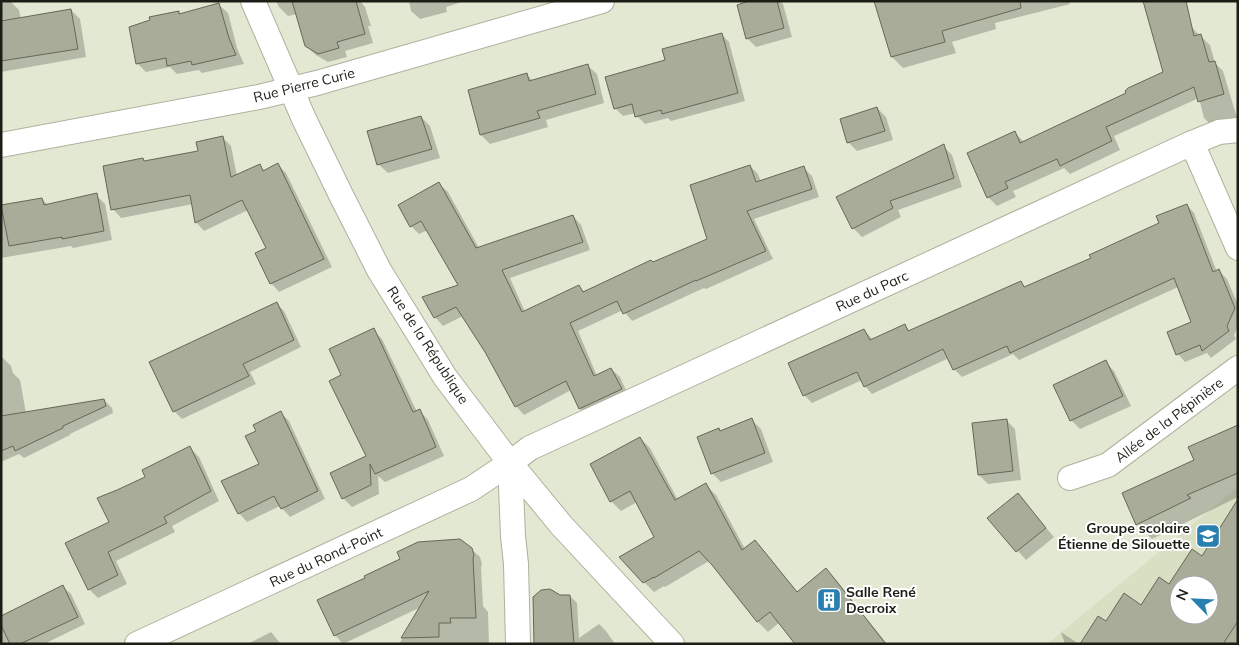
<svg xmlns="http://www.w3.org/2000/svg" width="1239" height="645" font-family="Mulish,sans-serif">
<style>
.built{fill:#d8dfc2;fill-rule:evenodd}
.shadow{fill:#0003;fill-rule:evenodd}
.building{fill:#a8ac98;stroke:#646855;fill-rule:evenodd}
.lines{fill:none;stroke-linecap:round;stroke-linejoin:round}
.minor-casing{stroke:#adb19d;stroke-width:26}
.minor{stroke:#fff;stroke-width:24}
.labels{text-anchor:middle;stroke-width:4;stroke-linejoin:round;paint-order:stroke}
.street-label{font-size:14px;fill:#1c1e16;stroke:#fff}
.poi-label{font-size:14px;font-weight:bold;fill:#1c1e16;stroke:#fff;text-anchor:end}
</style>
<rect width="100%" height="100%" fill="#e3e8d3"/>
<path class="built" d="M 1238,487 L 1238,644 L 1047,644 ZM 1179,585 L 1209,585 L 1209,615 L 1179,615 Z"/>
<g class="shadow">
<path d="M 10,1 L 19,10 L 21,19 L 71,10 L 80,19 L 86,57 L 1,72 L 1,3 Z"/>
<path d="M 276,1 L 360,1 L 365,7 L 371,26 L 368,26 L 373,43 L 345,51 L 347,57 L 328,62 L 316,55 L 306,46 L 297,14 L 288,16 L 279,7 Z"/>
<path d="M 409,1 L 465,1 L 446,7 L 447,12 L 420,19 L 411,11 Z"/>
<path d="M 754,1 L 780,1 L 783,4 L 792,37 L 756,47 L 747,38 Z"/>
<path d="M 886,1 L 1069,1 L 1070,4 L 995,23 L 996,29 L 952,42 L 956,53 L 903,68 L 892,57 Z"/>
<path d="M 219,5 L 228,13 L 237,48 L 244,64 L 202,73 L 199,70 L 177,74 L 170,67 L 146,72 L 137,63 L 178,12 L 181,15 Z"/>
<path d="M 1191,27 L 1210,45 L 1215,63 L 1223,71 L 1237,118 L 1213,127 L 1204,118 L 1199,98 L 1114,136 L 1120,150 L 1070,174 L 1064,168 L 1013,191 L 1016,197 L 997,206 L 988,197 L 1015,133 L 1024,142 L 1128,94 L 1164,73 Z"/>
<path d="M 721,34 L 729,42 L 745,101 L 671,121 L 668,118 L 645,124 L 637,116 L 636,113 L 623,116 L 615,108 L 667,61 Z"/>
<path d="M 588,66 L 597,74 L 604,103 L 546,120 L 548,127 L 490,144 L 481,135 L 527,75 L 533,81 Z"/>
<path d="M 877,108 L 886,117 L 893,140 L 857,151 L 848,142 Z"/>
<path d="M 421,117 L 430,126 L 440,158 L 388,173 L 378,164 Z"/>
<path d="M 223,138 L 231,146 L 237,176 L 259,165 L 265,171 L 278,165 L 286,173 L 332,267 L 279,292 L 271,283 L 267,249 L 248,210 L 204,231 L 196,222 L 193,204 L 121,218 L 113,209 L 143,160 L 145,162 L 199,152 Z"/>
<path d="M 943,146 L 952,155 L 962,187 L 898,210 L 901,217 L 862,237 L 853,228 L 838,197 Z"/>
<path d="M 750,166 L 758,174 L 761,182 L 803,167 L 812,176 L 819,197 L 754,219 L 773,259 L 706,289 L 704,288 L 632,321 L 623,310 L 578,331 L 597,376 L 611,369 L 620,377 L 629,397 L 588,417 L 580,408 L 571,390 L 524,415 L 516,406 L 486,352 L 463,316 L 443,326 L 435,317 L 460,286 L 428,230 L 419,234 L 411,226 L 439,184 L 448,192 L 479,248 L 573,216 L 581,225 L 590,250 L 510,278 L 525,312 L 579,287 L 585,292 L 708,240 Z"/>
<path d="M 96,195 L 105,204 L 112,240 L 73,248 L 71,246 L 1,258 L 1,207 L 42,199 L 48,205 Z"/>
<path d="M 1187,205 L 1194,213 L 1217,272 L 1219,271 L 1227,279 L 1238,305 L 1238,326 L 1234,335 L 1236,339 L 1211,358 L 1207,353 L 1185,362 L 1178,354 L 1169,333 L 1192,322 L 1178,287 L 1019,360 L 1013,354 L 962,377 L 954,369 L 949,358 L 872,394 L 865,386 L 862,380 L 812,403 L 804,395 L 864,330 L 873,340 L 904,325 L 910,331 L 1021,282 L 1026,288 L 1093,259 L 1160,224 Z"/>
<path d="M 276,303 L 284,311 L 301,347 L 250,372 L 256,384 L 182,419 L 174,411 Z"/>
<path d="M 373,330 L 382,339 L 417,412 L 420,411 L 428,420 L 444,456 L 385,482 L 378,476 L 379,494 L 352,507 L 343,498 L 368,456 L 343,376 Z"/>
<path d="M 1,358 L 3,358 L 11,366 L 13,373 L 20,380 L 26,413 L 104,400 L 112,408 L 113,413 L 70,434 L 70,435 L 24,458 L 19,454 L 1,462 Z"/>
<path d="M 1105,362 L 1114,371 L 1131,406 L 1080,429 L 1071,420 Z"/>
<path d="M 281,413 L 289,421 L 325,499 L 290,517 L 280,506 L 247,522 L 239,513 L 260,465 L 258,431 Z"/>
<path d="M 752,420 L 761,429 L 773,462 L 721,482 L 712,473 L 719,429 L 721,432 Z"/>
<path d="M 1006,420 L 1015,429 L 1021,480 L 988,484 L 979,475 Z"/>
<path d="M 1238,426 L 1238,497 L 1152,539 L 1137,524 L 1195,461 Z"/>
<path d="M 640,438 L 650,448 L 678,500 L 706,485 L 716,495 L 745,549 L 755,542 L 765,552 L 798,593 L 826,570 L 836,580 L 887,644 L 797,644 L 780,622 L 768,632 L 758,622 L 709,561 L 665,587 L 664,586 L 654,592 L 644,582 L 656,538 L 637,502 L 621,511 L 611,501 Z"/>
<path d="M 190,448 L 199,457 L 219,501 L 172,526 L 175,532 L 116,561 L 127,584 L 98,598 L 89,589 L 111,522 L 147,477 Z"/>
<path d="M 1238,501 L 1238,644 L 1081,644 L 1106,622 L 1141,607 L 1169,586 L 1202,557 ZM 1179,585 L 1209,585 L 1209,615 L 1179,615 Z"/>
<path d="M 1026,504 L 1054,537 L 1026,560 L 989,518 Z"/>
<path d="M 471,549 L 480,557 L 482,564 L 481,567 L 483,606 L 488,612 L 489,644 L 399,644 L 421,607 L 343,644 L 335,635 Z"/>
<path d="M 63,587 L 71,594 L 85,624 L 44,644 L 1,644 L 1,630 Z"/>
<path d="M 570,596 L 577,603 L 579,638 L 599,624 L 606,631 L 615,644 L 536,644 L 559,597 Z"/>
<path d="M 271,632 L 281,644 L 248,644 Z"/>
<path d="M 1061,632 L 1079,644 L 1065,644 Z"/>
</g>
<g class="building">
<path d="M 292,1 L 356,1 L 365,34 L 337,42 L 339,48 L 318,54 L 305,46 Z"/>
<path d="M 749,1 L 777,1 L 784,28 L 746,39 L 737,5 Z"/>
<path d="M 874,1 L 1020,1 L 1021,8 L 942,31 L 945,42 L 891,57 Z"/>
<path d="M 1143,1 L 1186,1 L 1194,36 L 1201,34 L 1209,62 L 1215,61 L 1224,94 L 1198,102 L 1194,87 L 1106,127 L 1112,141 L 1060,166 L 1057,159 L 1005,182 L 1008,188 L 987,198 L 967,153 L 1015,131 L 1020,143 L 1126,93 L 1125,91 L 1128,88 L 1163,72 Z"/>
<path d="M 219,3 L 229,38 L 236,55 L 192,65 L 191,61 L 167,66 L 166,58 L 136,64 L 129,27 L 150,20 L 149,17 L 179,11 L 179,14 Z"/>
<path d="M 71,9 L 78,49 L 1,61 L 1,21 Z"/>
<path d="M 722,33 L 738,93 L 662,114 L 661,110 L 635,117 L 632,104 L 614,109 L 605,77 L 665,60 L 662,49 Z"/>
<path d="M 588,64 L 596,94 L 537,111 L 540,118 L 480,135 L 468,90 L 527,73 L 529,81 Z"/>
<path d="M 877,107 L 885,131 L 847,143 L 840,119 Z"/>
<path d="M 421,116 L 432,149 L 377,165 L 367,131 Z"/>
<path d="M 223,136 L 231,177 L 260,164 L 263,171 L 278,163 L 324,259 L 270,284 L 255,253 L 266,248 L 242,200 L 195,223 L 190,195 L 111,210 L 103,166 L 143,158 L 144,161 L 198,151 L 196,142 Z"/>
<path d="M 944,144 L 954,178 L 890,201 L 893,208 L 852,229 L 836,197 Z"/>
<path d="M 750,165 L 756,182 L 804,166 L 812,189 L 747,211 L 766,251 L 696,281 L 696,280 L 623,314 L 617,301 L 570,323 L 594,376 L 611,368 L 622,389 L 579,409 L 566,381 L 515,407 L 485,352 L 456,307 L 434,318 L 422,297 L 458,285 L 421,221 L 410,227 L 398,205 L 439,182 L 476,248 L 573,215 L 583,242 L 502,270 L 522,312 L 579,285 L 583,292 L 651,260 L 653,262 L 707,239 L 690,185 Z"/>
<path d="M 97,193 L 104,231 L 62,239 L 62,237 L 9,246 L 1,205 L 42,198 L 44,205 Z"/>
<path d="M 1187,204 L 1213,272 L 1219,269 L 1235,308 L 1227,326 L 1229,331 L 1202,351 L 1200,345 L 1176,355 L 1167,332 L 1191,322 L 1174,278 L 1010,353 L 1007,346 L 953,370 L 943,349 L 864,387 L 857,372 L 803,396 L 788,363 L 864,329 L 870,340 L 905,324 L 908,331 L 1021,281 L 1024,287 L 1091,258 L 1089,255 L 1159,223 L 1156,216 Z"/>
<path d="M 277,302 L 294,340 L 243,364 L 249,376 L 173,412 L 149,362 Z"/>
<path d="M 374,328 L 413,412 L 420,409 L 436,447 L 375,474 L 370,464 L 371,485 L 342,499 L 330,473 L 366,456 L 329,381 L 341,375 L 329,349 Z"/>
<path d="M 1106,360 L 1123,396 L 1070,421 L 1053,385 Z"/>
<path d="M 104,399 L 106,406 L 63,426 L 63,428 L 15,451 L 13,446 L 1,451 L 1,416 Z"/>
<path d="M 281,411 L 318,491 L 281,509 L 274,496 L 238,514 L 221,481 L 259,464 L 245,436 L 256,431 L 253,425 Z"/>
<path d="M 752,418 L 765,453 L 711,474 L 697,437 L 719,428 L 720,431 Z"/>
<path d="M 1007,419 L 1013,471 L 978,475 L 972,423 Z"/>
<path d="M 1238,425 L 1238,473 L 1187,495 L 1191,498 L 1136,525 L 1122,493 L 1194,460 L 1188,447 Z"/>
<path d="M 640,437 L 675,500 L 706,483 L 742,550 L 755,540 L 797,592 L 826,568 L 886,644 L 795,644 L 770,612 L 757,622 L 712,565 L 699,551 L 654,578 L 654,577 L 643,583 L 619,557 L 654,537 L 630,491 L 610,502 L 590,464 Z"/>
<path d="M 190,446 L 211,491 L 164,517 L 167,523 L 108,552 L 118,575 L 88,590 L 65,543 L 109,522 L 97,498 L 117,490 L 145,477 L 142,470 Z"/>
<path d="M 1018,493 L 1046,528 L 1016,552 L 987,518 Z"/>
<path d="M 1238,499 L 1238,621 L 1223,644 L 1080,644 L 1098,616 L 1106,621 L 1124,593 L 1141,605 L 1159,577 L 1169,584 L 1192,549 L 1202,556 ZM 1179,585 L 1209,585 L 1209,615 L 1179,615 Z"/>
<path d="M 460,539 L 472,548 L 474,555 L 473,558 L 476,618 L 450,618 L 451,623 L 439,623 L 439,637 L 401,638 L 429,591 L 334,636 L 317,600 L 365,578 L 364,576 L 400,559 L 397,552 L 418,542 Z"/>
<path d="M 63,585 L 78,617 L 20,644 L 10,644 L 1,625 L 1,616 Z"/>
<path d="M 550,589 L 560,595 L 570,595 L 574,644 L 534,644 L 533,597 L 541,590 Z"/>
</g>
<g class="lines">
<defs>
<g id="minor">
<path d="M 253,1 L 304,119 L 341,195 L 379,270 L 445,377 L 510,463 L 562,526 L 672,644"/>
<path d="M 1192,143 L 1238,248"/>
<path d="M 1,145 L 259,97 L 317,83 L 602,1"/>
<path d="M 510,463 L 513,536 L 516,564 L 518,644"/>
<path d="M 1070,478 L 1108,465 L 1238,368"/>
<path d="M 137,644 L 471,489 L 510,463 L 530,448 L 1192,143 L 1219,132 L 1238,130"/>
</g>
</defs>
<use href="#minor" class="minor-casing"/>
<use href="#minor" class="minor"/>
</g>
<defs>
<symbol id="school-square" viewBox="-11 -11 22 22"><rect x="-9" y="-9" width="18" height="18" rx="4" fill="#297faf" stroke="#fff"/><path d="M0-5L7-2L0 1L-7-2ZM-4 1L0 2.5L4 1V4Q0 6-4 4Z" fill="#fff"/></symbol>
<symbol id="building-square" viewBox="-11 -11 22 22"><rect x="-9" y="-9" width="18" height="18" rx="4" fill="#297faf" stroke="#fff"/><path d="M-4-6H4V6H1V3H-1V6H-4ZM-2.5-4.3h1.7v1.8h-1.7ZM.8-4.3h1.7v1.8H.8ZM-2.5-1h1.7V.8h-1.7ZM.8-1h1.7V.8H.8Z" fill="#fff"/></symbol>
</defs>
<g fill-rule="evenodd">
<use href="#school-square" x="1194" y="522" width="28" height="28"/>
<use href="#building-square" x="815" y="586" width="28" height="28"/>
</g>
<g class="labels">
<g class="street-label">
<text transform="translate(304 85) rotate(-14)" y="5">Rue Pierre Curie</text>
<text transform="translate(872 291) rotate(-25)" y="5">Rue du Parc</text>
<text transform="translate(428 345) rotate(57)" y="5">Rue de la République</text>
<text transform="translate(1169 420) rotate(-37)" y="5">Allée de la Pépinière</text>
<text transform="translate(326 557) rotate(-25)" y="5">Rue du Rond-Point</text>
</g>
<g class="poi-label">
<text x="1190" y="533">Groupe scolaire<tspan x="1190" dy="16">Étienne de Silouette</tspan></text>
<text x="846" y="597" text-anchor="start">Salle René<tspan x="846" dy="16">Decroix</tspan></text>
</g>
</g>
<rect width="1239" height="645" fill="none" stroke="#1c1e16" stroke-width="5"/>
<g transform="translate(1194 600) rotate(294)"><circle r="24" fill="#ffffff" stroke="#a4a5a2"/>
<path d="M0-4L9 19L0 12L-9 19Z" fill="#297faf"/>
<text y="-8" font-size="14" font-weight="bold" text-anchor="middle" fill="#1c1e16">N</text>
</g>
</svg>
